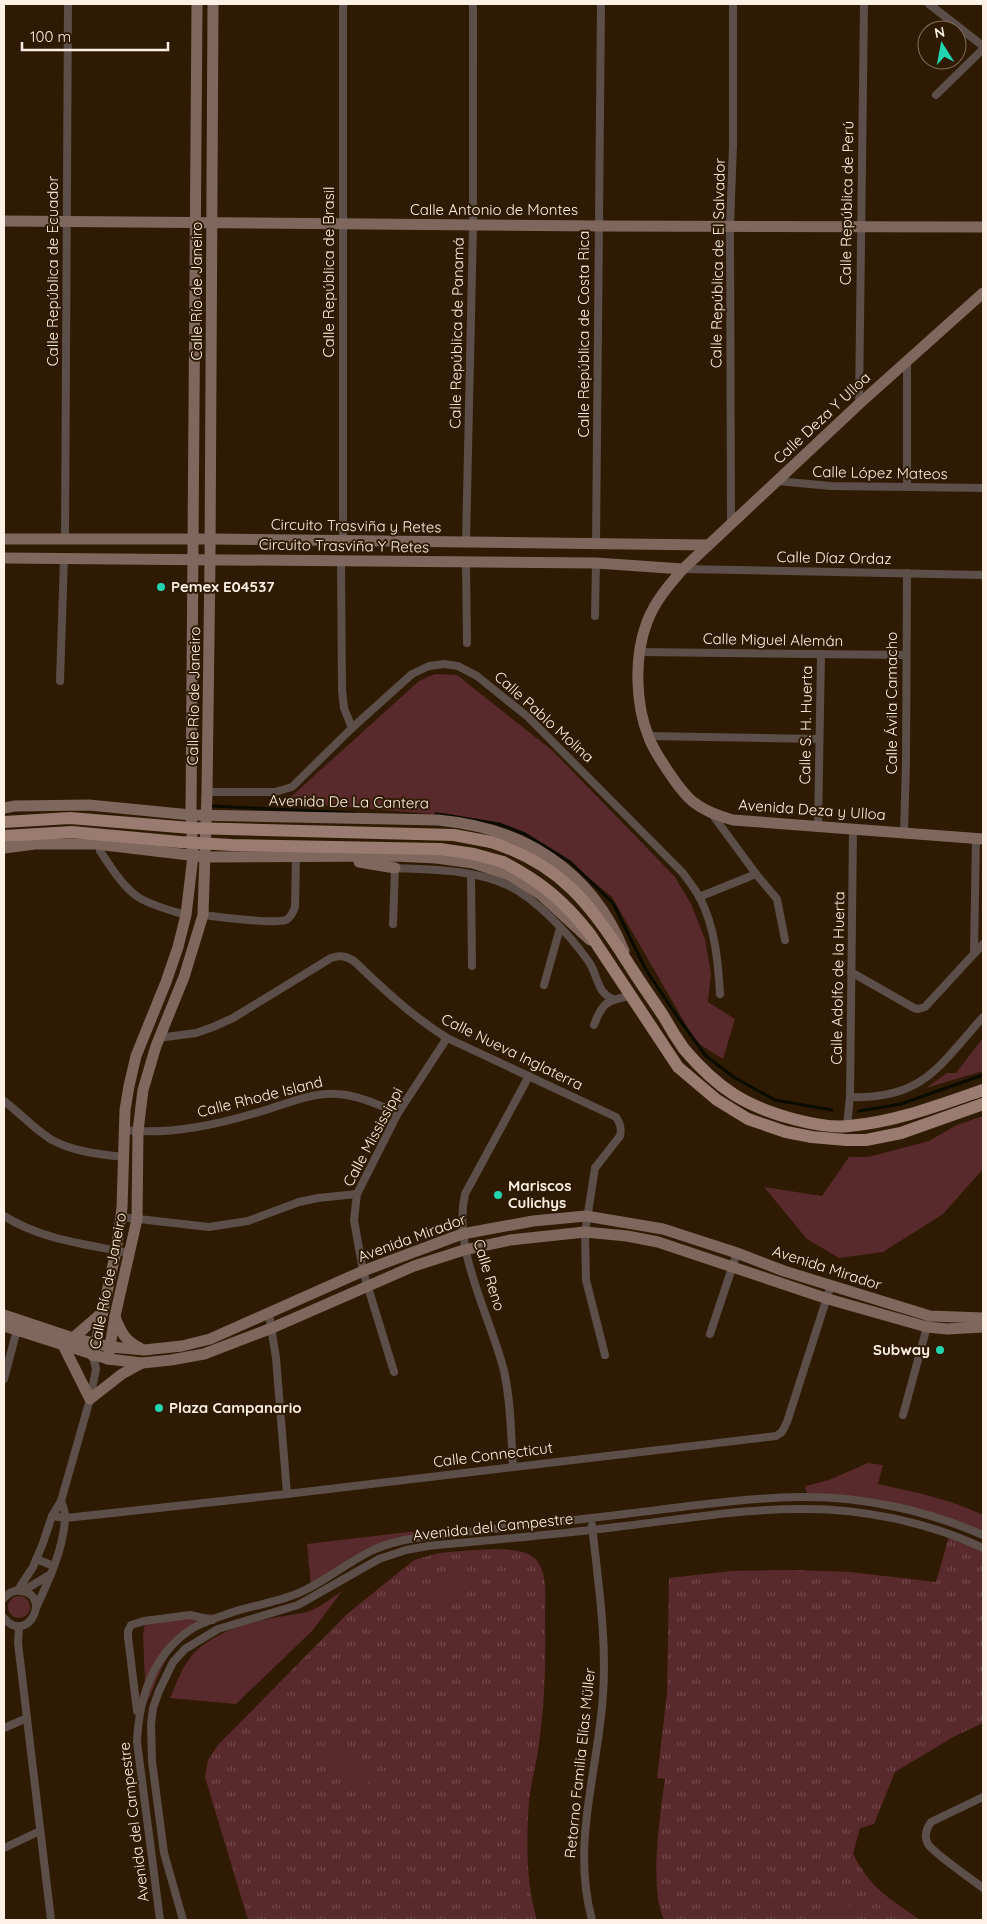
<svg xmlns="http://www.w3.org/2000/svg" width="987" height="1924" font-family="Quicksand,sans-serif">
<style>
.grass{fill:url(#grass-tufts)}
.green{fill:#592a2b}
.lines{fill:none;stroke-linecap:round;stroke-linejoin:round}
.stream{stroke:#0b0b00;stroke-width:3}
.street{stroke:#5c4e48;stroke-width:8}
.secondary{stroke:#7f675e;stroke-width:11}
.primary{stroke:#997b6f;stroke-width:12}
.primary-bridge{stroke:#997b6f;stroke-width:12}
.poi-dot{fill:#20d5b0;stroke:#2f1a03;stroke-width:2}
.labels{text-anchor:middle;stroke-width:4;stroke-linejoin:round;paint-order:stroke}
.street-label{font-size:15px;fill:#fdf1e6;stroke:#2f1a03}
.poi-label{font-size:15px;font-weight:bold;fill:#fdf1e6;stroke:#2f1a03;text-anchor:start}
</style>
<defs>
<pattern id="grass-tufts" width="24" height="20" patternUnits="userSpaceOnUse" patternTransform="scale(1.25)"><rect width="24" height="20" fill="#592a2b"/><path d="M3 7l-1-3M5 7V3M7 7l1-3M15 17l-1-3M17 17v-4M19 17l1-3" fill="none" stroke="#72494a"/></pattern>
</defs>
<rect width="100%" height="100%" fill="#2f1a03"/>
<g class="grass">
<path d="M 950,1533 L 983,1547 L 983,1723 L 955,1736 L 895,1772 L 874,1824 L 860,1828 L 853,1854 C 871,1889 889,1898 920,1920 L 664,1920 C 649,1889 660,1814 665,1779 L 657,1778 L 667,1694 L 669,1578 L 732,1571 L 795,1570 L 850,1572 L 936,1582 Z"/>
<path d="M 473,1550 C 490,1550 527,1545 538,1562 C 548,1577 545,1600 545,1618 C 546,1657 545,1697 540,1736 C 538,1758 531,1780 529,1803 C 526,1841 526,1884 537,1920 L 248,1920 L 205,1777 L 208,1760 L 218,1745 L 347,1614 L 414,1560 L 439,1553 Z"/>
</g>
<g class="green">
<path d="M 435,674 L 457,675 L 553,751 L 675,877 L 691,904 L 705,939 L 711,974 L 708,1002 L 735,1019 L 723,1059 L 696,1042 L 612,897 L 570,862 L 525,834 L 499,824 L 445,815 L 285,802 L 419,681 Z"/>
<path d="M 983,1038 L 983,1071 L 926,1088 L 947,1073 L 956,1073 Z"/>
<path d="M 983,1116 L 983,1169 L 943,1214 L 883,1252 L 839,1258 L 807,1239 L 764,1187 L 822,1196 L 849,1157 L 868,1157 L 929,1141 L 957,1125 Z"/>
<path d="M 868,1463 L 883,1465 L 878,1484 C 914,1492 950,1499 983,1515 L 983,1532 L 894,1506 L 810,1498 L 805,1489 L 806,1486 L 829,1480 Z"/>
<path d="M 425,1530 L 426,1537 L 384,1548 L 311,1587 L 307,1544 Z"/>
<path d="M 458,1566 L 464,1567 L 472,1576 C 471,1591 463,1601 448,1607 C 436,1605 434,1598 426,1595 L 426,1587 L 443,1575 L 444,1572 Z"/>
<path d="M 342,1591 L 313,1630 L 236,1704 L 170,1698 C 177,1682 183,1664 195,1652 C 223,1625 266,1619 302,1613 C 316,1611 330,1599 342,1591 Z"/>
<circle cx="19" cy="1607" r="11"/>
<path d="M 220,1614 C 199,1623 176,1641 165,1662 C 157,1676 153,1691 146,1704 L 143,1635 L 145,1623 L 187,1615 Z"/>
<path d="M 337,1744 L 343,1744 L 358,1758 L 368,1764 L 372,1771 L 370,1781 L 364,1788 L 355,1790 L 347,1787 L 344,1777 L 345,1768 L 340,1767 L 332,1761 L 331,1749 Z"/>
<path d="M 844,1901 C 853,1906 854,1915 845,1920 L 818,1920 C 820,1905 830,1901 844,1901 Z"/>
</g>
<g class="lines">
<g class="stream">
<path d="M 213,806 L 354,813"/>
<path d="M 436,814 L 445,815 L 499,824 L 525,834 L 570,862 L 613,903 L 646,970 L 679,1019 L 706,1056 L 735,1078 L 775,1100 L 832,1110"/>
<path d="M 859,1111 L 901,1104 L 983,1075"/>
</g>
<g class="street">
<path d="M 929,4 L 983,46"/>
<path d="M 936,95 L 983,49"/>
<path d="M 907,360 L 907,486"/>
<path d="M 859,404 L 864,4"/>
<path d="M 777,481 L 831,486 L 983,488"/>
<path d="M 731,523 L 730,226 L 733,145 L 733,4"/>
<path d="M 65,539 L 68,4"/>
<path d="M 343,540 L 343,4"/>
<path d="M 466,542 L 473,225 L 473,4"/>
<path d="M 596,545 L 601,4"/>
<path d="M 341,561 L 342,690 L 344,708 L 352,728"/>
<path d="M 466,563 L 467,643"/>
<path d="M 683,569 L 983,575"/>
<path d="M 595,616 L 596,563"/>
<path d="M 640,652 L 906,655"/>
<path d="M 60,681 L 64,558"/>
<path d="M 648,736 L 819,739"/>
<path d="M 207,792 L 275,792 L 292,787 L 352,728 L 412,674 L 429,666 L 444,664 L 458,666 L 477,676 L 528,717 L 682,872 C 688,880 695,889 700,898 C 715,928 718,960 720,994"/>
<path d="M 712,814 L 756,874 L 777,899 L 785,940"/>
<path d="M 818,827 L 821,654"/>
<path d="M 904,833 L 906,763 L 907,573"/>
<path d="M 100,851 C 111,867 122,886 138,897 C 152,906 170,910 186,915"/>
<path d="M 471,875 L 472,966"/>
<path d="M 699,897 L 756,874"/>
<path d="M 203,915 C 218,917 275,924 286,920 C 291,917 293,913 295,907 L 296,857"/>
<path d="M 393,924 L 395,868 C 431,870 471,869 505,884 C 535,897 570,935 589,962 C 598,975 596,992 613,999"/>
<path d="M 974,953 L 976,838"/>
<path d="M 851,972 L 914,1008 L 918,1009 L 925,1007 L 983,944"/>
<path d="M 544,985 L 560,928"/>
<path d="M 594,1025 C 602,1003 607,1000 630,996"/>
<path d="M 158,1038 L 196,1033 L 213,1027 L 233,1018 L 331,958 C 340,955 346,956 354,961 C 383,989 412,1016 447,1038 L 616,1117 C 620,1123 622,1128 620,1136 L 595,1168 L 585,1232 L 586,1280 L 605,1355"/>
<path d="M 850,1097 C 923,1100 940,1065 983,1017"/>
<path d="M 4,1101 C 20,1113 35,1130 52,1140 C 74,1152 100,1154 123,1157"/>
<path d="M 847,1126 L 850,1097 L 853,829"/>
<path d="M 125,1130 C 170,1135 216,1125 259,1112 C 284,1105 311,1092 337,1094 C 358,1095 379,1105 398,1113"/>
<path d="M 4,1216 C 42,1240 86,1244 129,1253"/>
<path d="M 121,1217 L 209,1227 L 248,1221 L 299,1202 L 318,1198 L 357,1194"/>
<path d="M 269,1314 L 276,1358 L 287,1494"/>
<path d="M 710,1334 L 737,1253"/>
<path d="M 394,1372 L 363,1271 L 354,1220 L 357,1194 L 398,1113 L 447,1038"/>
<path d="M 4,1379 L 18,1326"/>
<path d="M 903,1415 L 928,1323"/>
<path d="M 513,1466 C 511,1435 511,1402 504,1371 C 490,1315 452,1250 465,1194 L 529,1076"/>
<path d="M 52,1516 L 66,1518 L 287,1494 L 776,1436 L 782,1432 L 787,1422 L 831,1285"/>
<path d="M 36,1559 L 54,1566"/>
<path d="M 18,1590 L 33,1567 L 43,1543 L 52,1516 L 61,1501 L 90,1399 L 96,1369 L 93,1356"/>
<path d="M 23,1591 L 51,1574"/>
<path d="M 4,1598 C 8,1593 14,1590 21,1591 C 53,1595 27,1646 4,1618"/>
<path d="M 36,1608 C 49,1580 63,1550 65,1519 C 66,1514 63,1506 61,1501"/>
<path d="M 19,1626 L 18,1643 L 51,1920"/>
<path d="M 137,1711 L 128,1637 L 128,1631 L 131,1625 L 144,1621 L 190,1615 L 212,1620"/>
<path d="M 4,1728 L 27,1718"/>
<path d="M 983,1797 L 931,1822 C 926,1829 924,1837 928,1844 C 933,1853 973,1880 983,1888"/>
<path d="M 4,1848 L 40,1831"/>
<path d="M 160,1920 L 137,1742 C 139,1697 152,1656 190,1630 C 202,1622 219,1617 233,1612 C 258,1604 285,1601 309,1588 C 330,1577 349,1562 371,1551 C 389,1542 409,1539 429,1536 C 495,1529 560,1522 625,1514 C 683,1507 741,1498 799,1497 C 861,1496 926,1510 983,1535"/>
<path d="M 183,1920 L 164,1853 L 152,1761 L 151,1724 L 153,1708 L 159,1691 L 173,1662 L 185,1649 L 218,1629 L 298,1605 L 379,1559 L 406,1550 L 428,1546 C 490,1540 553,1535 616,1527 C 677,1520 738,1509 800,1509 C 861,1508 928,1522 983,1548"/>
<path d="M 592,1920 C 571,1843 598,1772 603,1695 C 607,1638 598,1582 592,1525"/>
</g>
<g class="secondary">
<path d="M 4,221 L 599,226 L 983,227"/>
<path d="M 983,293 L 859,404 L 683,569 C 669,585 655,601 647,622 C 634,656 635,704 649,738 C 654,751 662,762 670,774 C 676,783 683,793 692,801 C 704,811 718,816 733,820 L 983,839"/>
<path d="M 4,539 L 210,539 L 707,545"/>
<path d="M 4,558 L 596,563 L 683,569"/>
<path d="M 4,808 L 15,806 L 89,805 L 191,815 L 438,820 C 523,828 591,869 624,951"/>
<path d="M 4,848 L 35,844 L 96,844 L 206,857 L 395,856 L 436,858 L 473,863 L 509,875 L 540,894 L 590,940"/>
<path d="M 359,862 L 395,868"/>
<path d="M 4,1315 L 73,1338 L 111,1347 L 144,1350 L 182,1346 L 210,1339 L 363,1271 L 462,1234 L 533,1221 L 586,1216 L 663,1229 L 737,1253 L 784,1271 L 930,1316 L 983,1318"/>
<path d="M 115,1317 C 121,1332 125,1341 140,1348"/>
<path d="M 4,1326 L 108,1359 L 142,1363 L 171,1360 L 204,1354 L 272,1328 L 414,1266 L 464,1250 L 510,1240 L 585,1232 L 627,1236 L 658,1242 L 828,1299 L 927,1327 L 947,1329 L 983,1327"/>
<path d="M 73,1338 L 103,1312"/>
<path d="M 64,1347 L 90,1399 L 122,1374 L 142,1363"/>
<path d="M 93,1356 L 116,1251 L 122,1208 L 125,1110 L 129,1086 L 136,1056 L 166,982 L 178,947 L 186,915 L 193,856 L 191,815 L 197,4"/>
<path d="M 108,1359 L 115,1316 L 137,1219 L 138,1131 L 143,1090 L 156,1046 L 184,977 L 203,915 L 207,792 L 210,560 L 213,4"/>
</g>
<g class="primary">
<path d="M 491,842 C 560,864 591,904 628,963 C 640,982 652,999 664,1017 C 670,1028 677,1039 684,1049 C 718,1089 746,1107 797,1120 C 813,1124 832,1128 849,1126 C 896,1122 939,1105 983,1090"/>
<path d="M 503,862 C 541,882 563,900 590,934 L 678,1067 L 717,1100 L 748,1119 L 786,1132 L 812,1137 L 846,1140 L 866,1140 L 901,1133 L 983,1104"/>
</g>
<g class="primary-bridge">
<path d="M 4,822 L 70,818 L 191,828 L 454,835 L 491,842"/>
<path d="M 4,836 L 72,832 L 180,842 L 232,845 L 440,849 L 474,854 L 503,862"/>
</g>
</g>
<g class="poi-dot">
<circle cx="161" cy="587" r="5"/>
<circle cx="498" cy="1195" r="5"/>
<circle cx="940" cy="1350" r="5"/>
<circle cx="159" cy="1408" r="5"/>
</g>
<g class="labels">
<g class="street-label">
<text transform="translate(847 203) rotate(-89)" y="5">Calle República de Perú</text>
<text x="494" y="215">Calle Antonio de Montes</text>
<text transform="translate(718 263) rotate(-89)" y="5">Calle República de El Salvador</text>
<text transform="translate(53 271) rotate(-90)" y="5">Calle República de Ecuador</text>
<text transform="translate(329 272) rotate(-90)" y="5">Calle República de Brasil</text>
<text transform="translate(197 291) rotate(-90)" y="5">Calle Río de Janeiro</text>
<text transform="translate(457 333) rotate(-89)" y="5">Calle República de Panamá</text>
<text transform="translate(584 334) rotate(-90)" y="5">Calle República de Costa Rica</text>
<text transform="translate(822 418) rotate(-43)" y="5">Calle Deza Y Ulloa</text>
<text transform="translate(880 473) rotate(1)" y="5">Calle López Mateos</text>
<text transform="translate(356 526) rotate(1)" y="5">Circuito Trasviña y Retes</text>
<text transform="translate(344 546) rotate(1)" y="5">Circuito Trasviña Y Retes</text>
<text transform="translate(834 558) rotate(1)" y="5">Calle Díaz Ordaz</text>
<text transform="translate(773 640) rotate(1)" y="5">Calle Miguel Alemán</text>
<text transform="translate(194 696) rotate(-89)" y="5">Calle Río de Janeiro</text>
<text transform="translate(892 703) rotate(-90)" y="5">Calle Ávila Camacho</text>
<text transform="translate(544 717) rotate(42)" y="5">Calle Pablo Molina</text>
<text transform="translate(806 725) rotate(-89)" y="5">Calle S. H. Huerta</text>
<text transform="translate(349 802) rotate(1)" y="5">Avenida De La Cantera</text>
<text transform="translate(812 810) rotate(4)" y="5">Avenida Deza y Ulloa</text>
<text transform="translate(838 978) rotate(-89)" y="5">Calle Adolfo de la Huerta</text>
<text transform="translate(512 1052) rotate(26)" y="5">Calle Nueva Inglaterra</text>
<text transform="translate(260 1097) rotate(-14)" y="5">Calle Rhode Island</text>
<text transform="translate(373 1137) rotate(-62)" y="5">Calle Mississippi</text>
<text transform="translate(412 1238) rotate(-20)" y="5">Avenida Mirador</text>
<text transform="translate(827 1268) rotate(18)" y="5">Avenida Mirador</text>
<text transform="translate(489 1275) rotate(73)" y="5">Calle Reno</text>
<text transform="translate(108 1281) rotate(-79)" y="5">Calle Río de Janeiro</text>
<text transform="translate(493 1455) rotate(-7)" y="5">Calle Connecticut</text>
<text transform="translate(493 1527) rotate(-6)" y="5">Avenida del Campestre</text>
<text transform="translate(580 1763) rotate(-84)" y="5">Retorno Familia Elías Müller</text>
<text transform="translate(134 1822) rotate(-97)" y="5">Avenida del Campestre</text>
</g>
<g class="poi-label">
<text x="171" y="592">Pemex E04537</text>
<text x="508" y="1191">Mariscos<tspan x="508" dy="17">Culichys</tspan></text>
<text x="930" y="1355" text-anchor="end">Subway</text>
<text x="169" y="1413">Plaza Campanario</text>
</g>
</g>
<rect width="987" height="1924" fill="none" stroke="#fdf1e6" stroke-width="10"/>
<g transform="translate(942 45) rotate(349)"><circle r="24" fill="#2f1a03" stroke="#81705e"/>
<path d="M0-4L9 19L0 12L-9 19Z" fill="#20d5b0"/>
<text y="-8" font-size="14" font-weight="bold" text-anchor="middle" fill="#fdf1e6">N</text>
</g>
<path d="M22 42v8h146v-8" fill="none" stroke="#fdf1e6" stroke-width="2.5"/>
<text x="30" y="42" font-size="15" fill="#fdf1e6" stroke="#2f1a03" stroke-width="4" paint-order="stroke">100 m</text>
</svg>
